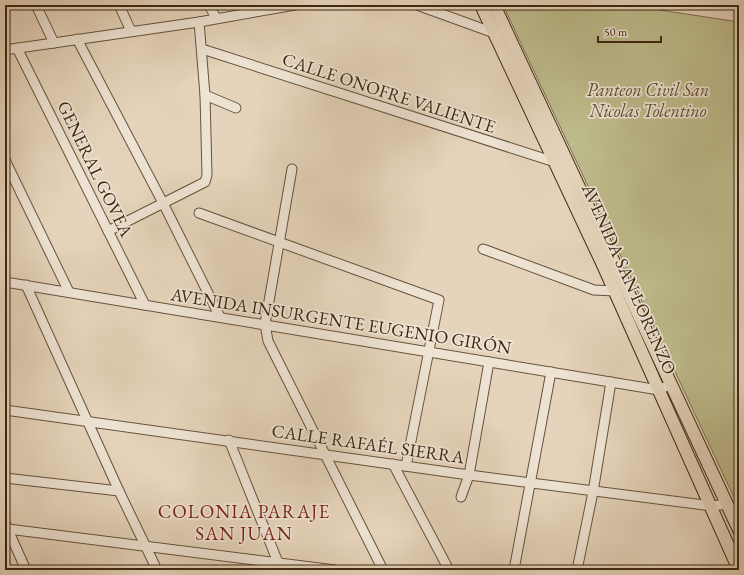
<svg xmlns="http://www.w3.org/2000/svg" width="744" height="575" font-family="'EB Garamond',serif">
<style>
.green{fill:#bdba8b;stroke:#7c714e}
.lines{fill:none;stroke-linecap:round;stroke-linejoin:round}
.minor-casing{stroke:#66533c;stroke-width:11}
.major-casing{stroke:#3c2812;stroke-width:14}
.minor{stroke:#eee3d3;stroke-width:9}
.major{stroke:#e5d4bb;stroke-width:12}
.labels{text-anchor:middle;stroke-width:3.5;stroke-linejoin:round;paint-order:stroke}
.park-label{font-size:18px;font-style:italic;fill:#5c4c30;stroke:#eee3d3}
.street-label{font-size:18px;fill:#3c2812;stroke:#eee3d3}
.neighbourhood-label{font-size:19px;letter-spacing:1px;fill:#7a1f14;stroke:#eee3d3}
</style>
<rect width="100%" height="100%" fill="#e5d4bb"/>
<filter id="stains"><feTurbulence type="fractalNoise" baseFrequency=".005" numOctaves="4"/><feColorMatrix values="0 0 0 0 .2 0 0 0 0 .09 0 0 0 0 .02 0 0 0 .5 -.17"/></filter>
<radialGradient id="worn" r=".72"><stop offset=".6" stop-color="#630" stop-opacity="0"/><stop offset="1" stop-color="#630" stop-opacity=".3"/></radialGradient>
<path class="green" d="M 503,5 L 627,5 L 739,22 L 739,508 Z"/>
<g class="lines">
<defs>
<g id="minor">
<path d="M 36,5 L 54,43"/>
<path d="M 119,5 L 131,31"/>
<path d="M 209,5 L 216,18"/>
<path d="M 417,5 L 497,34"/>
<path d="M 77,39 L 163,203 L 220,317"/>
<path d="M 17,48 L 145,305"/>
<path d="M 202,49 L 558,163"/>
<path d="M 5,50 L 199,22 L 295,5"/>
<path d="M 205,95 L 236,108"/>
<path d="M 5,160 L 69,292"/>
<path d="M 292,169 L 265,324 L 268,341 L 383,570"/>
<path d="M 199,213 L 439,300 L 406,466"/>
<path d="M 108,231 L 205,182 L 207,175 L 205,95 L 199,22"/>
<path d="M 483,249 L 594,290 L 615,291"/>
<path d="M 5,282 L 659,390 L 671,384"/>
<path d="M 26,285 L 119,491 L 157,570"/>
<path d="M 5,410 L 469,475 L 712,506 L 727,504"/>
<path d="M 229,440 L 281,570"/>
<path d="M 393,464 L 449,570"/>
<path d="M 5,478 L 119,491"/>
<path d="M 461,497 L 469,475 L 489,362"/>
<path d="M 5,523 L 26,570"/>
<path d="M 8,529 L 335,570"/>
<path d="M 514,570 L 551,372"/>
<path d="M 577,570 L 593,492 L 611,382"/>
</g>
<g id="major">
<path d="M 481,5 L 603,265 L 739,570"/>
<path d="M 494,5 L 739,530"/>
</g>
</defs>
<use href="#minor" class="minor-casing"/>
<use href="#major" class="major-casing"/>
<use href="#minor" class="minor"/>
<use href="#major" class="major"/>
</g>
<g class="labels">
<g class="park-label">
<text x="648" y="96">Panteon Civil San<tspan x="648" dy="21">Nicolas Tolentino</tspan></text>
</g>
<g class="street-label">
<text transform="translate(389 93) rotate(18)" y="6">CALLE ONOFRE VALIENTE</text>
<text transform="translate(95 169) rotate(64)" y="6">GENERAL GOVEA</text>
<text transform="translate(629 279) rotate(66)" y="6">AVENIDA SAN LORENZO</text>
<text transform="translate(341 321) rotate(9)" y="6">AVENIDA INSURGENTE EUGENIO GIRÓN</text>
<text transform="translate(368 444) rotate(8)" y="6">CALLE RAFAÉL SIERRA</text>
</g>
<g class="neighbourhood-label">
<text x="244" y="518">COLONIA PARAJE<tspan x="244" dy="22">SAN JUAN</tspan></text>
</g>
</g>
<rect width="744" height="575" fill="none" stroke="#e5d4bb" stroke-width="20"/>
<rect x="6" y="6" width="732" height="563" fill="none" stroke="#3c2812" stroke-width="2"/>
<rect x="10" y="10" width="724" height="555" fill="none" stroke="#3c2812"/>
<path d="M598 36v6h63v-6" fill="none" stroke="#3c2812" stroke-width="2"/>
<text x="604" y="36" font-size="12" fill="#3c2812" stroke="#eee3d3" stroke-width="3" paint-order="stroke">50 m</text>
<rect width="100%" height="100%" filter="url(#stains)"/>
<rect width="100%" height="100%" fill="url(#worn)"/>
</svg>
